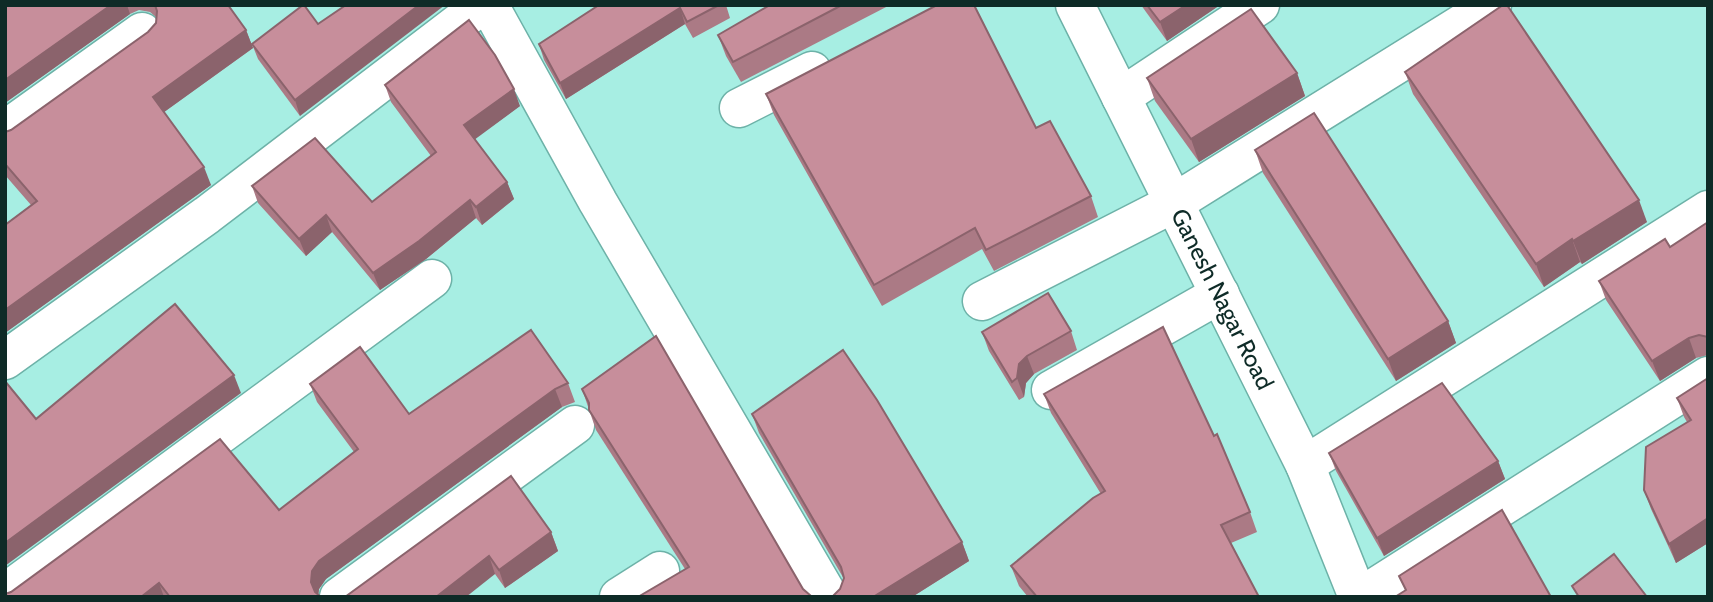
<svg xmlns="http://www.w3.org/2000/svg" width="1713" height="602" font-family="Cabin,sans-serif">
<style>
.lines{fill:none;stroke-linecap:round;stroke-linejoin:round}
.street-casing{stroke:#6db2a8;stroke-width:41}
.secondary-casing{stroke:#6db2a8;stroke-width:41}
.street{stroke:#fff;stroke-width:38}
.secondary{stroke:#fff;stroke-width:38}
.wall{fill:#ab7a85}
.shaded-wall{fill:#8b636c}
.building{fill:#c78e9b;stroke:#8b636c;stroke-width:2}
.labels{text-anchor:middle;stroke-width:5;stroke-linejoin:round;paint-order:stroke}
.street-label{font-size:24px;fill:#0e2b27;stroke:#fff}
</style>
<rect width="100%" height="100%" fill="#a7eee3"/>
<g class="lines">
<defs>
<g id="street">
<path d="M 489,5 L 598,202 L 829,597"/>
<path d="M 1121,97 L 1260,5"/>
<path d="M 739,108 L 812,71"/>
<path d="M 5,130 L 142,32"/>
<path d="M 982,301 L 1174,203 L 1492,5"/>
<path d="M 5,360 L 207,215 L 482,5"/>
<path d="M 1051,390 L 1220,294"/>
<path d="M 1305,465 L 1708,210"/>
<path d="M 5,593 L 432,279"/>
<path d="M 339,597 L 575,425"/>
<path d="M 619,597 L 660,571"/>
<path d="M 1360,597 L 1708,376"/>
</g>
<g id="secondary">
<path id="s1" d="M 1075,5 L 1305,465 L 1358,597"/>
</g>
</defs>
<use href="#street" class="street-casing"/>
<use href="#secondary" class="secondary-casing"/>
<use href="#street" class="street"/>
<use href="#secondary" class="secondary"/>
</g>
<g class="wall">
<path d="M 5,5 L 228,5 L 246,30 L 253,48 L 164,112 L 211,185 L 5,333 L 5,225 L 31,205 L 5,175 L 5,132 L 11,130 L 148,32 L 156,23 L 156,17 L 150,12 L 139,10 L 130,14 L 5,103 Z"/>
<path d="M 599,5 L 726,5 L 730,18 L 693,38 L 685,24 L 566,99 L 544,60 L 539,44 Z"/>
<path d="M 770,5 L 890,5 L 741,82 L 726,56 L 718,35 Z"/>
<path d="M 1141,5 L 1220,5 L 1167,41 Z"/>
<path d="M 318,24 L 300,116 L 258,59 L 252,44 Z"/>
<path d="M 1405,72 L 1647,222 L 1582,264 L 1580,262 L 1544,287 L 1413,94 Z"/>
<path d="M 1297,73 L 1305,96 L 1199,162 L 1155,101 L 1147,78 Z"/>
<path d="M 385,85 L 520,106 L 474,139 L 507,182 L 514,199 L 482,225 L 476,218 L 426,259 L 380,290 L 332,232 L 306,256 L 258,203 L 252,186 L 372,202 L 431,156 L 391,102 Z"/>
<path d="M 766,94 L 1036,128 L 1091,196 L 1098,217 L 994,271 L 982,249 L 882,306 L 774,115 Z"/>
<path d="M 1255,150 L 1448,321 L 1456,343 L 1396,381 L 1263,173 Z"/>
<path d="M 1708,222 L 1708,355 L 1696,358 L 1660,381 L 1606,300 L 1599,281 L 1670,247 Z"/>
<path d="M 1071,331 L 1077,350 L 1034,374 L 1026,383 L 1024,397 L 1019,400 L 989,351 L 982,332 Z"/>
<path d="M 1708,378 L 1708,543 L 1676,563 L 1651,509 L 1644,490 L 1687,422 L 1684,417 L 1677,398 Z"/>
<path d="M 568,383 L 575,402 L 562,407 L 326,579 L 319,589 L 318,595 L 321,597 L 5,597 L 279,510 L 354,452 L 317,402 L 310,384 L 409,414 Z"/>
<path d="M 582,389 L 803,589 L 685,569 L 596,430 Z"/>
<path d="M 1044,394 L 1250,512 L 1257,532 L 1231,543 L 1259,597 L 1028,597 L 1019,586 L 1011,566 L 1101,494 L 1051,413 Z"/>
<path d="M 752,414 L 962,542 L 969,561 L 912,597 L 831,597 L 833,596 L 840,589 L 844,579 L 759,433 Z"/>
<path d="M 1329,453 L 1498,461 L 1505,479 L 1384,556 L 1336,471 Z"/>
<path d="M 551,532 L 558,551 L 505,588 L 495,574 L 345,597 Z"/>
</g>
<g class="shaded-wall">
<path d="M 111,5 L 127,5 L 130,14 L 5,103 L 5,80 Z"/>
<path d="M 419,5 L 445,5 L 300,116 L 295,100 Z"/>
<path d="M 1186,5 L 1220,5 L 1167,41 L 1160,22 Z"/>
<path d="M 680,8 L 685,24 L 566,99 L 560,83 Z"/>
<path d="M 246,30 L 253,48 L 160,115 L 153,97 Z"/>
<path d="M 1297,73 L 1305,96 L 1199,162 L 1191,139 Z"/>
<path d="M 514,89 L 520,106 L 470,143 L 464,125 Z"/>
<path d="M 204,167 L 211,185 L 5,333 L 5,310 Z"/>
<path d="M 507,182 L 514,199 L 482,225 L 476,207 Z"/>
<path d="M 470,200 L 476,218 L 426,259 L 380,290 L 373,273 Z"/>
<path d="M 1639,200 L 1647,222 L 1582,264 L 1573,241 Z"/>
<path d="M 326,215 L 332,232 L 306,256 L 299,239 Z"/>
<path d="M 1572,239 L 1580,262 L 1544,287 L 1536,264 Z"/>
<path d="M 1448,321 L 1456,343 L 1396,381 L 1388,359 Z"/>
<path d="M 1689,338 L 1696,358 L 1660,381 L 1652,361 Z"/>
<path d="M 1027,356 L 1034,374 L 1026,383 L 1024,397 L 1017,378 L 1019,364 Z"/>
<path d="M 234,375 L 241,393 L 5,566 L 5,543 Z"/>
<path d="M 555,389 L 562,407 L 326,579 L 319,589 L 318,597 L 311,582 L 312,571 L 319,561 Z"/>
<path d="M 1498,461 L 1505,479 L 1384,556 L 1377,538 Z"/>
<path d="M 1708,518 L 1708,543 L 1676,563 L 1669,544 Z"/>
<path d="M 551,532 L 558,551 L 505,588 L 499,570 Z"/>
<path d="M 962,542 L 969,561 L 912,597 L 873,597 Z"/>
<path d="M 489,556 L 495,574 L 466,597 L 436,597 Z"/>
<path d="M 159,583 L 164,597 L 141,597 Z"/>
</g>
<g class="building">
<path d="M 5,5 L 111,5 L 5,80 Z"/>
<path d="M 155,5 L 228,5 L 246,30 L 153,97 L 204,167 L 5,310 L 5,225 L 37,201 L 5,164 L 5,132 L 11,130 L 148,32 L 156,23 L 157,11 Z"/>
<path d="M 303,5 L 304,5 L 318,24 L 346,5 L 419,5 L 295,100 L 252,44 Z"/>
<path d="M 599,5 L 719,5 L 687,22 L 680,8 L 560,83 L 539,44 Z"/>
<path d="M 770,5 L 842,5 L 733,62 L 718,35 Z"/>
<path d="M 937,5 L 974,5 L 1036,128 L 1050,121 L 1091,196 L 986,250 L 975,228 L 874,285 L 766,94 Z"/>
<path d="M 1147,5 L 1186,5 L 1160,22 Z"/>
<path d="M 1503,5 L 1507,5 L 1639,200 L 1573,241 L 1572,239 L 1536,264 L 1405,72 Z"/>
<path d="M 1251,9 L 1297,73 L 1191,139 L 1147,78 Z"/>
<path d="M 469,20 L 495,55 L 514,89 L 464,125 L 507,182 L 476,207 L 470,200 L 419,241 L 373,273 L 326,215 L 299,239 L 252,186 L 315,138 L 372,202 L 436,152 L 385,85 Z"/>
<path d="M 1314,113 L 1448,321 L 1388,359 L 1255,150 Z"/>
<path d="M 1708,222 L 1708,337 L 1699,335 L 1689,338 L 1652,361 L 1599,281 L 1665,239 L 1670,247 Z"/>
<path d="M 1048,293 L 1071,331 L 1027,356 L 1019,364 L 1017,378 L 1012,382 L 982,332 Z"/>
<path d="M 175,304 L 234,375 L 5,543 L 5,381 L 36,419 Z"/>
<path d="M 1163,327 L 1214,436 L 1217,434 L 1250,512 L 1221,525 L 1259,597 L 1037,597 L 1011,566 L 1093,498 L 1105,491 L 1044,394 Z"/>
<path d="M 531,330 L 568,383 L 555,389 L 319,561 L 312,571 L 311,582 L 315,592 L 321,597 L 170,597 L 159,583 L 141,597 L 5,597 L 5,594 L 11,592 L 220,439 L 279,510 L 358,449 L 310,384 L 360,347 L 409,414 Z"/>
<path d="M 656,336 L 803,589 L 811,596 L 813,597 L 638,597 L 689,567 L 589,410 L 589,403 L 582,389 Z"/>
<path d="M 843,350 L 877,400 L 962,542 L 873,597 L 831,597 L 833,596 L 840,589 L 844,578 L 841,567 L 752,414 Z"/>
<path d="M 1708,378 L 1708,518 L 1669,544 L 1644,490 L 1646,447 L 1691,420 L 1677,398 Z"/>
<path d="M 1442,383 L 1498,461 L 1377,538 L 1329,453 Z"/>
<path d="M 511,476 L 551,532 L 499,570 L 489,556 L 436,597 L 345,597 Z"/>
<path d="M 1502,510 L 1551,597 L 1395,597 L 1406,590 L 1399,576 Z"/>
<path d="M 1614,554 L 1647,597 L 1579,597 L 1572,586 Z"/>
</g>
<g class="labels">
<g class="street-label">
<text dy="8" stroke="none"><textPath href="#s1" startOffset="329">Ganesh Nagar Road</textPath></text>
</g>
</g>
<rect width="1713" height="602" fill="none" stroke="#0e2b27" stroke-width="14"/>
</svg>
